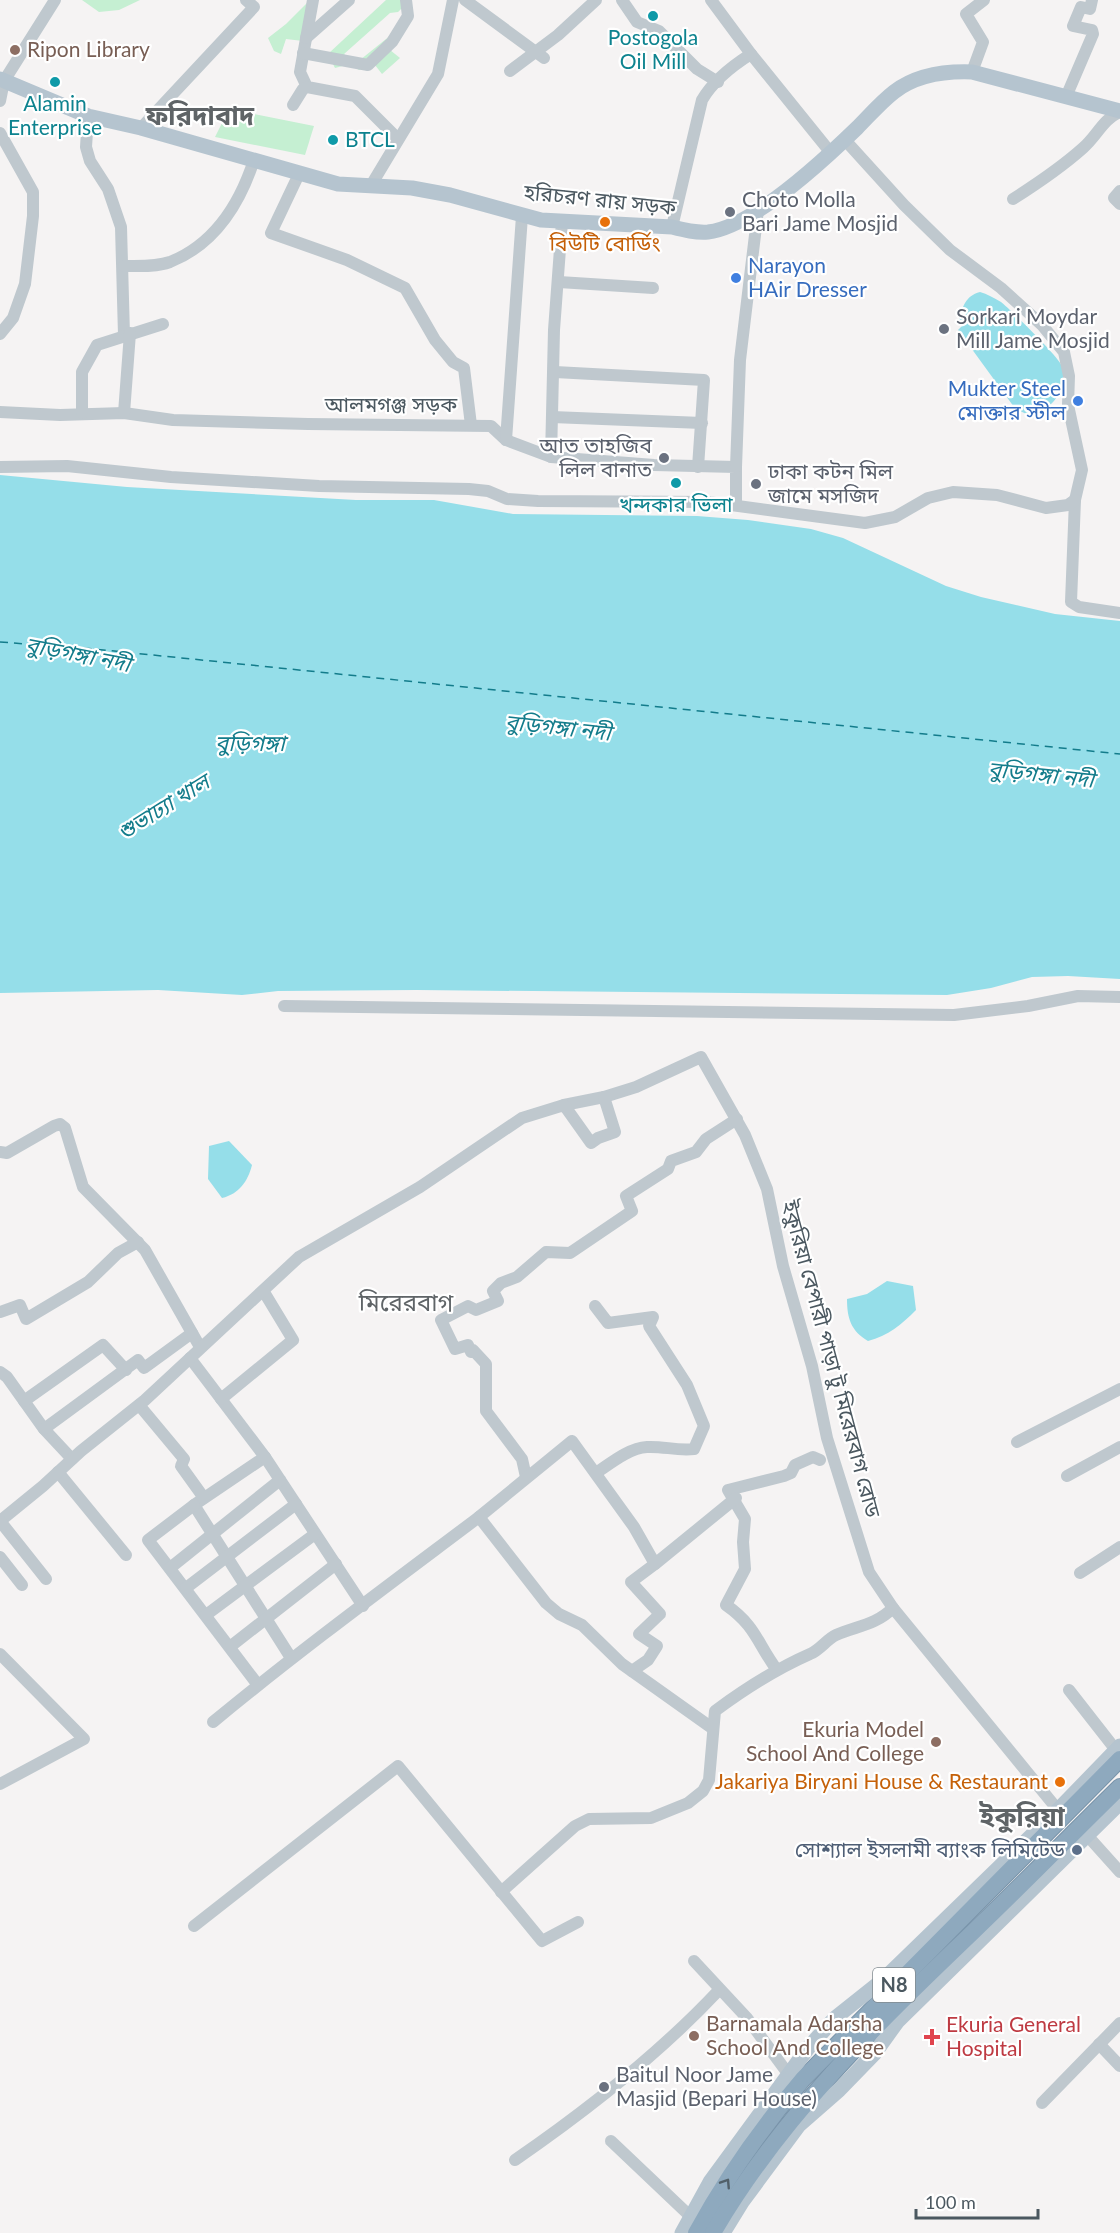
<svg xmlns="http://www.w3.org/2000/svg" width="1120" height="2233" font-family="Lato,'Noto Sans Bengali',sans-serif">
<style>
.green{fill:#c5efd2}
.water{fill:#95dee9}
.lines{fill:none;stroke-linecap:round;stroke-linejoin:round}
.ferry{stroke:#137c8b;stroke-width:1.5;stroke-dasharray:8 6;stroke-linecap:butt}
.highway-casing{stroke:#7994aa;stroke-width:18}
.minor{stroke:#bfc8ce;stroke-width:12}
.major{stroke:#b5c4cf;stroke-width:15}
.highway{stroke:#8ea9be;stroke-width:16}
.oneway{stroke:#526069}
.culture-dot{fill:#0f9aa8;stroke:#fff;stroke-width:2}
.education-dot{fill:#8d6e63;stroke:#fff;stroke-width:2}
.worship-dot{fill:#6b7280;stroke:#fff;stroke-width:2}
.food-dot{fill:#e8710a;stroke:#fff;stroke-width:2}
.shop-dot{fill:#3f7fe0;stroke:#fff;stroke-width:2}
.service-dot{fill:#5c6f8a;stroke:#fff;stroke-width:2}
.health-dot{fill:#e0444e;stroke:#fff;stroke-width:2}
.labels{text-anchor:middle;stroke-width:4.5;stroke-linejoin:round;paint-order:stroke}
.shield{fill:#fff;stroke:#818a90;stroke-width:1.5}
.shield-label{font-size:20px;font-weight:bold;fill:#4b5860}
.culture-label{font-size:21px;fill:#0d838f;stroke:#fff}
.education-label{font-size:21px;fill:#785e54;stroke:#fff;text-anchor:start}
.street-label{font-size:21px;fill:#4b5860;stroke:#fff}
.worship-label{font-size:21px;fill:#5b616d;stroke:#fff;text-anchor:start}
.food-label{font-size:21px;fill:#c56008;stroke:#fff}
.shop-label{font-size:21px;fill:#366cbe;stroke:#fff;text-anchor:start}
.service-label{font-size:21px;fill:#4e5e75;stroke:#fff;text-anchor:end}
.health-label{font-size:21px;fill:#be3a42;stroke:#fff;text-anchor:start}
.water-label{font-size:22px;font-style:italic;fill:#137c8b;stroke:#fff}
.quarter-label{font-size:24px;fill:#5f6467;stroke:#fff}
.district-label{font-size:27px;font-weight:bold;fill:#5f6467;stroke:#fff}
</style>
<rect width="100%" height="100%" fill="#f5f3f3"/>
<g class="green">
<path d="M 82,0 L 140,0 L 119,10 L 99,12 Z"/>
<path d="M 386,0 L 410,0 L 398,12 L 390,13 L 344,54 L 355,64 L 396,31 L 390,50 L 400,58 L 382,74 L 375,65 L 359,70 L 350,64 L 335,68 L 328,54 Z"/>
<path d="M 307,3 L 303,41 L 286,39 L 281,54 L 274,51 L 268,38 L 286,24 Z"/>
<path d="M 229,109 L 314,126 L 305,155 L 215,137 Z"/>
</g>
<g class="water">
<path d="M 980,292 C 987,294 994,298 1001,302 C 1010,309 1058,356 1062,366 C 1070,386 1051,413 1030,414 C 1024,414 1019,410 1014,407 L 958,330 L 962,326 L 959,319 C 963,307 965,296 980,292 Z"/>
<path d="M 0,475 L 127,487 L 356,500 L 434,500 L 513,514 L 697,516 L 748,520 L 811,529 L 843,538 L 946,586 L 981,597 L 1055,614 L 1120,621 L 1120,979 L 1068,976 L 1032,977 L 991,988 L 947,995 L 417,990 L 278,991 L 242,995 L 158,990 L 0,993 Z"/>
<path d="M 229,1141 L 252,1165 C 248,1181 239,1194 222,1198 L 208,1179 L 209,1146 Z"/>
<path d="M 887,1281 L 913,1286 L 916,1310 C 902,1324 888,1336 868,1341 C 851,1331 847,1318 847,1299 L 867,1294 Z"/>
</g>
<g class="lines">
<path class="ferry" d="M 0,642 L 94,649 L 1120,754"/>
<defs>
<g id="highway">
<path d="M 696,2233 C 726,2178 763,2126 803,2079 L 1120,1759"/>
<path d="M 713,2233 C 781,2116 877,2024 974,1931 C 1023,1884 1071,1835 1120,1787"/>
</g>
</defs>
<use href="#highway" class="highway-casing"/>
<g class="minor">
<path d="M 313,0 L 300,72 L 307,87 L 355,96 L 398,139"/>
<path d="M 465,0 L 544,58"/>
<path d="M 622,0 L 637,22 L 659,31 L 697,69 L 718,82"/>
<path d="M 306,38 L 349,0"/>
<path d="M 303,53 L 368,65 L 392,42 L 408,16 L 406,0"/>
<path d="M 751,54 L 831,153"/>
<path d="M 510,71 L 558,35 L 596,0"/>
<path d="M 972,72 L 983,42 L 966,14 L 984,0"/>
<path d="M 1066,97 L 1093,34 L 1092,30 L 1073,26 L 1081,7 L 1090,9 L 1092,0"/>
<path d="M 0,101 L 4,81 L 55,0"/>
<path d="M 293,105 L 303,89 L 307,87"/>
<path d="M 88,116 L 86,147 L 90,161 L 108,189 L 121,227 L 124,335"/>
<path d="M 141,128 L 254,7 L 246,0"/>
<path d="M 0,133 L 33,192 L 33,216 L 25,284 L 13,318 L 0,334"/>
<path d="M 845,140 L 904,205 L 950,250 L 1001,288 L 1042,325 L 1064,352 L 1069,376 L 1068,405 L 1082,470 L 1075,500 L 1071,602 L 1079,607 L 1120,613"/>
<path d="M 299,174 L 271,233 L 347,260 L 405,288 L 435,340 L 453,362 L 464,368 L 471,425"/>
<path d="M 370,187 L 438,74 L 453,0"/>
<path d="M 1120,191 L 1114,198 L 1120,204"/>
<path d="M 1013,199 C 1035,185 1064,165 1083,148 C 1097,136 1103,119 1120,112"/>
<path d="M 672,227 L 702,100 C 713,81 732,66 751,54 L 711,0"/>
<path d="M 124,266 C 139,266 156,267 170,262 C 215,244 240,203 254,160"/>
<path d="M 559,282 L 653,288"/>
<path d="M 555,372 L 704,380 L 698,467"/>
<path d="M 0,412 L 60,415 L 124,413 L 173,420 L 308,424 L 491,426 L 506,440 L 551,457 L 654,465 L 736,467 L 736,504"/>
<path d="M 82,413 L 82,372 L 97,345 L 163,324"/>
<path d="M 124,413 L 130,333"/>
<path d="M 552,417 L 702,423"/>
<path d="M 506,440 L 522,216"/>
<path d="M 551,457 L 554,330 L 562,222"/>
<path d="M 0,467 L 67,466 L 171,477 L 319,486 L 469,489 L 488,491 L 507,499 L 538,501 L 708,502 L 865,523 L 895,517 L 928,498 L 953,492 L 997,495 L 1046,508 L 1068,505 L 1075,500"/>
<path d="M 736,467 L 740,360 L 758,210"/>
<path d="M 284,1006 L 954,1015 L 1028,1006 L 1078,996 L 1120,997"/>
<path d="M 564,1105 L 604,1097"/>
<path d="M 0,1152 L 7,1153 L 54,1126 L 60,1124 L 65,1128 L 83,1187 L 145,1250 L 200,1347"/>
<path d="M 595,1306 L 608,1323 L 653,1317 L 649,1326 L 687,1385 L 704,1426 L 694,1449 C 677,1451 663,1446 647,1447 C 629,1448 611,1463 596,1473"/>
<path d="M 0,1312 L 20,1305 L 26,1319 L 88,1282 L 118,1253 L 138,1242"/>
<path d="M 190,1358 L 265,1457 L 194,1505 L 291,1658"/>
<path d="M 0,1372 L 7,1377 L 44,1429 L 72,1459"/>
<path d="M 221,1399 L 293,1340 L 264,1292"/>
<path d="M 24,1401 L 103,1345 L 126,1370"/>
<path d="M 139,1405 L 184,1459 L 181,1466 L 204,1498"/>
<path d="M 44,1429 L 138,1360 L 144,1368 L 192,1333"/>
<path d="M 1017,1442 L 1120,1389"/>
<path d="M 265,1457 L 363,1606"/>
<path d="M 58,1472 L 126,1555"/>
<path d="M 1067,1476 L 1120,1447"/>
<path d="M 526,1477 L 522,1459 L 486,1411 L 486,1364 L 473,1350 L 471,1352 L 468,1345 L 455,1349 L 441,1320 L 468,1306 L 476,1310 L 498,1301 L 493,1291 L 501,1283 L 517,1277 L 546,1252 L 570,1253 L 632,1211 L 626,1196 L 668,1169 L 671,1161 L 696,1152 L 706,1139 L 737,1119"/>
<path d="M 194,1505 L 148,1540 L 258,1685"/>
<path d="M 0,1521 L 43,1486 L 81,1451 L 145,1400 L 299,1257 L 420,1187 L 522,1118 L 564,1105 L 591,1143 L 598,1138 L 615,1132 L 604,1097 L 636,1087 L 701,1057 L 745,1135 L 767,1189 L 783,1266 L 812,1366 L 827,1438 L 869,1572 L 893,1608 L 1058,1810"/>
<path d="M 0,1521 L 46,1579"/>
<path d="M 0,1557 L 22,1585"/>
<path d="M 170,1568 L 280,1480"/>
<path d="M 1080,1573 L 1120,1547"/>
<path d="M 186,1588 L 296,1504"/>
<path d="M 206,1615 L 315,1534"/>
<path d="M 231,1646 L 336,1564"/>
<path d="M 0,1654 L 84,1739 L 0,1784"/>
<path d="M 777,1670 C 757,1643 756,1626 726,1605 L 745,1569 L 743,1542 L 745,1519 L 728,1490 L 784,1476 L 791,1473 L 795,1465 L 813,1457 L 820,1460"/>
<path d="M 632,1671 L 648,1660 L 657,1646 L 639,1634 L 660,1614 L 631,1582 L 655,1564"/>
<path d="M 1069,1690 L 1116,1750"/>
<path d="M 213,1722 C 299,1651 390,1584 479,1517"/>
<path d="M 712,1728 L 622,1664 L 582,1625 L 559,1614 L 546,1603 L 479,1517 L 572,1441 L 634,1527 L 655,1564 L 736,1498"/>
<path d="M 1085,1833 L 1120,1872"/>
<path d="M 501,1892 L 575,1826 L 589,1819 L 651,1818 L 688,1803 L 703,1791 L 709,1780 L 715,1711 C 746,1688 776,1669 810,1654 C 820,1650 827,1639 836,1635 C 857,1626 876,1625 893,1608"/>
<path d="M 194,1926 L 398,1766 L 542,1941 L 578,1922"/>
<path d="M 694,1961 L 747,2018 L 789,2075"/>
<path d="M 1099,2044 L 1120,2066"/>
<path d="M 1042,2103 L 1120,2023"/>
<path d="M 611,2141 L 690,2216"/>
<path d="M 515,2160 C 586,2111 660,2053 719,1990"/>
</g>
<g class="major">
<path d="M 0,79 L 88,116 L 141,128 L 338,184 L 412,188 L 450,195 L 541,220 L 672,227 C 684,230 696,233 708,232 C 753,227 825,159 857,128 C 869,116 881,102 894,92 C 916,75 945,71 972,72 L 1120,111"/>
<path d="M 682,2233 L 710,2182 L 808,2048 L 835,2018 L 884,1979 L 1058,1810 L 1120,1746"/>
<path d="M 723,2233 L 742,2202 L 799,2125 L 839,2090 L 874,2054 L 897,2022 L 1120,1803"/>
</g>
<use href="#highway" class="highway"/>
</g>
<defs><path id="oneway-chevron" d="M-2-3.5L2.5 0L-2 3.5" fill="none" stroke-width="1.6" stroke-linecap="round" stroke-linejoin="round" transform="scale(1.5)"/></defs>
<use class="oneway" href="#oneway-chevron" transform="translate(726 2183) rotate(-57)"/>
<g class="culture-dot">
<circle cx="653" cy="16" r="6"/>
<circle cx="55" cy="82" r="6"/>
<circle cx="333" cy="140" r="6"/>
<circle cx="676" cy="483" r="6"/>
</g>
<g class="education-dot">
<circle cx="15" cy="50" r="6"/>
<circle cx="936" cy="1742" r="6"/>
<circle cx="694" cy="2036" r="6"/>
</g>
<g class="worship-dot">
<circle cx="730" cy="212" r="6"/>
<circle cx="944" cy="329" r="6"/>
<circle cx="664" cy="458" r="6"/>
<circle cx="756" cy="484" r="6"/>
<circle cx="604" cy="2087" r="6"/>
</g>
<g class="food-dot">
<circle cx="605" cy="222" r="6"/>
<circle cx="1060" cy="1782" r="6"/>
</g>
<g class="shop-dot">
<circle cx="736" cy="278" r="6"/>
<circle cx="1078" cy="401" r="6"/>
</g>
<circle class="service-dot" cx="1077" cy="1850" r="6"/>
<path class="health-dot" d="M929 2028h6v6h6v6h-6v6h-6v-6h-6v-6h6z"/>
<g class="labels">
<rect class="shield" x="873" y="1968" width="42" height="34" rx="4.5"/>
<g class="shield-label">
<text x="894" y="1992">N8</text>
</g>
<g class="culture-label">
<text x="653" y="45">Postogola<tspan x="653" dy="24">Oil Mill</tspan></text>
<text x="55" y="111">Alamin<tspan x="55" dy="24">Enterprise</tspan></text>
<text x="345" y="147" text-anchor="start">BTCL</text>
<text x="676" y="512">খন্দকার ভিলা</text>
</g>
<g class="education-label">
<text x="27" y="57">Ripon Library</text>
<text x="924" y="1737" text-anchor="end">Ekuria Model<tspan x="924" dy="24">School And College</tspan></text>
<text x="706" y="2031">Barnamala Adarsha<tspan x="706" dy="24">School And College</tspan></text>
</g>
<g class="street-label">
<text transform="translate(600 200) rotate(6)" y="7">হরিচরণ রায় সড়ক</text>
<text x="391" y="412">আলমগঞ্জ সড়ক</text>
<text transform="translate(831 1359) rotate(75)" y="7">ইকুরিয়া বেপারী পাড়া টু মিরেরবাগ রোড</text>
</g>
<g class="worship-label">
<text x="742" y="207">Choto Molla<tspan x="742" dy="24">Bari Jame Mosjid</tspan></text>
<text x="956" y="324">Sorkari Moydar<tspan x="956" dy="24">Mill Jame Mosjid</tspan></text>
<text x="652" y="453" text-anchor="end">আত তাহজিব<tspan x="652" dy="24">লিল বানাত</tspan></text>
<text x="768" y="479">ঢাকা কটন মিল<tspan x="768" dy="24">জামে মসজিদ</tspan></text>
<text x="616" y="2082">Baitul Noor Jame<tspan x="616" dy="24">Masjid (Bepari House)</tspan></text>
</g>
<g class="food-label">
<text x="605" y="251">বিউটি বোর্ডিং</text>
<text x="1048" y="1789" text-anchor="end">Jakariya Biryani House &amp; Restaurant</text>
</g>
<g class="shop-label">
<text x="748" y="273">Narayon<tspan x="748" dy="24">HAir Dresser</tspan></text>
<text x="1066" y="396" text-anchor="end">Mukter Steel<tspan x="1066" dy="24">মোক্তার স্টীল</tspan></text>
</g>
<g class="service-label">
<text x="1065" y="1857">সোশ্যাল ইসলামী ব্যাংক লিমিটেড</text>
</g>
<g class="health-label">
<text x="946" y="2032">Ekuria General<tspan x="946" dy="24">Hospital</tspan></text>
</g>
<g class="water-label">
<text transform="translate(78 654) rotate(11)" y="8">বুড়িগঙ্গা নদী</text>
<text transform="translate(558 727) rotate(6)" y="8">বুড়িগঙ্গা নদী</text>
<text x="250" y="751">বুড়িগঙ্গা</text>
<text transform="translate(1041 774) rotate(6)" y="8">বুড়িগঙ্গা নদী</text>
<text transform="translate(163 807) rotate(-32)" y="8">শুভাঢ্যা খাল</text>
</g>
<g class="quarter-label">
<text x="406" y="1311">মিরেরবাগ</text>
</g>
<g class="district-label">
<text x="200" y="125">ফরিদাবাদ</text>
<text x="1022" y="1826">ইকুরিয়া</text>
</g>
</g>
<path d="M916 2209v9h122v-9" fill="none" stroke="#4b5860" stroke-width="3"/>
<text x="925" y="2209" font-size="18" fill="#4b5860" stroke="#ffffff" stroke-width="4.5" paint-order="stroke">100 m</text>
</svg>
